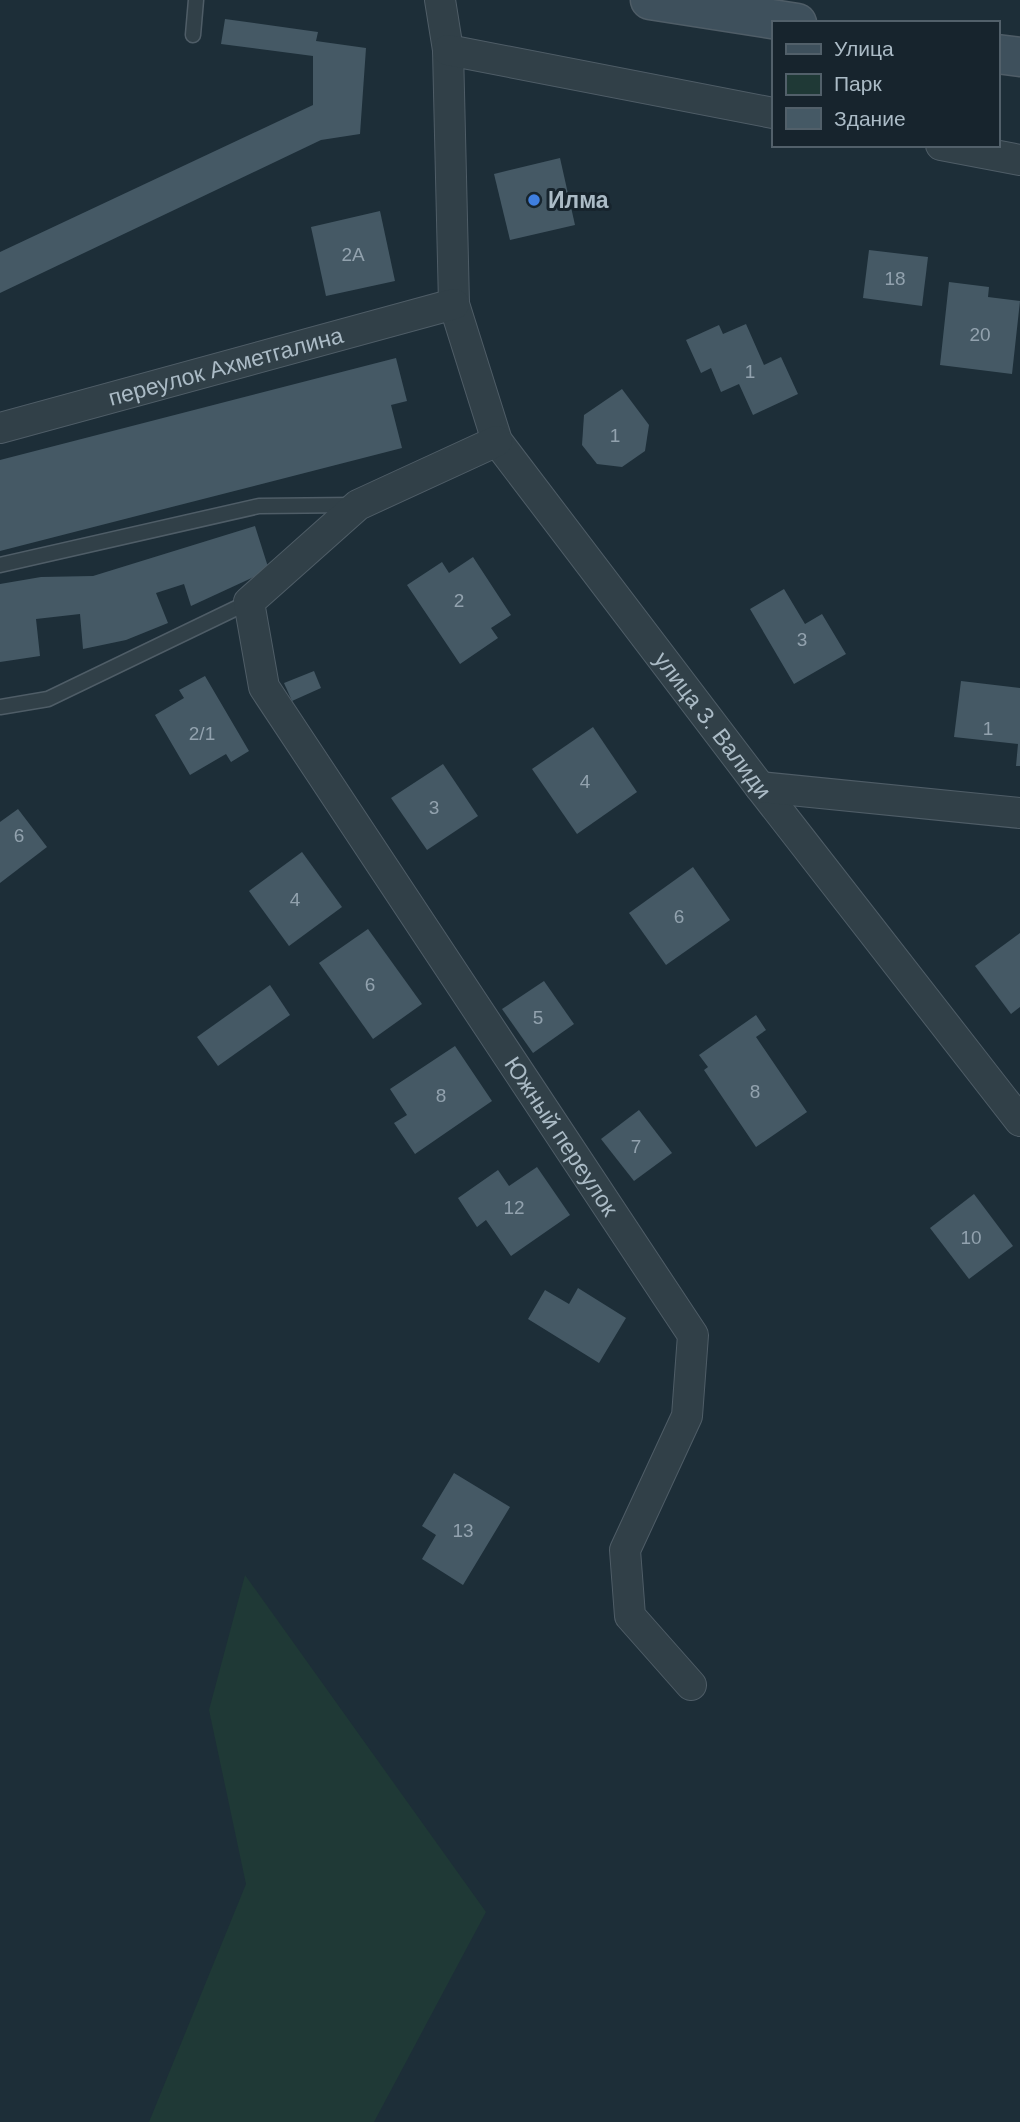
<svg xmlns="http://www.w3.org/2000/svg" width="1020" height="2122" font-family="Arial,sans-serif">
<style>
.green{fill:#1f3936}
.building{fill:#455965}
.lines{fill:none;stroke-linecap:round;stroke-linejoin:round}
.lane-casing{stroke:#4f5d67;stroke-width:17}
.street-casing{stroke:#4f5d67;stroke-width:32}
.secondary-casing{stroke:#4f5d67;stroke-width:41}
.lane{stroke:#314048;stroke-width:14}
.street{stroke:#314048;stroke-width:30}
.secondary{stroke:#3e505c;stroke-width:38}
.shop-dot{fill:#3f7fe0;stroke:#17242d;stroke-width:2.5}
.labels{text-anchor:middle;stroke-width:6;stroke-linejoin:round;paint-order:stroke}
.number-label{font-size:19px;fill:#92a2ae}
.poi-label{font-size:23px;font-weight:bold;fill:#abbbc6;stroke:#17242d;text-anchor:start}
.street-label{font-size:23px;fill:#abbbc6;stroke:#17242d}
</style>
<rect width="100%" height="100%" fill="#1d2e38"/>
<path class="green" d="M 245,1575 L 486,1912 L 374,2122 L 149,2122 L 246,1884 L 209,1710 Z"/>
<g class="building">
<path d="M 225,19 L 318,32 L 316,41 L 366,48 L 360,134 L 321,140 L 0,293 L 0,252 L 313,105 L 313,56 L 221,44 Z"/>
<path d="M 560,158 L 575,225 L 510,240 L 494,174 Z"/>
<path d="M 380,211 L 395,281 L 326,296 L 311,227 Z"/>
<path d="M 869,250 L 928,257 L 922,306 L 863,298 Z"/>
<path d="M 949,282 L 989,287 L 988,297 L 1020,301 L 1012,374 L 940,365 Z"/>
<path d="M 746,324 L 764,365 L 781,357 L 798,394 L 753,415 L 739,384 L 721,392 L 711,368 L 701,373 L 686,340 L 719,325 L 723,334 Z"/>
<path d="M 396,358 L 407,401 L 391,405 L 402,448 L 0,551 L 0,460 Z"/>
<path d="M 622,389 L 649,425 L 645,451 L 622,467 L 597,464 L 582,445 L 584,415 Z"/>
<path d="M 255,526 L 269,570 L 191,606 L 184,584 L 156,593 L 168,623 L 126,640 L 83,649 L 80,614 L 36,619 L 40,656 L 0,662 L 0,584 L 41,577 L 93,576 Z"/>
<path d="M 473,557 L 511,615 L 491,628 L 498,638 L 460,664 L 407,585 L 442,562 L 449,573 Z"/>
<path d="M 784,589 L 805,624 L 822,614 L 846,654 L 794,684 L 750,609 Z"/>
<path d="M 314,671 L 321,688 L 292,701 L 284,683 Z"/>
<path d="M 205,676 L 249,751 L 231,762 L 226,754 L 190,775 L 155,715 L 184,698 L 179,690 Z"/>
<path d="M 961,681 L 1020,688 L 1020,766 L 1016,766 L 1018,744 L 954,737 Z"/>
<path d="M 593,727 L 637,792 L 577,834 L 532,769 Z"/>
<path d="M 443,764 L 478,816 L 427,850 L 391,798 Z"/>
<path d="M 18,809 L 47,847 L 0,883 L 0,822 Z"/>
<path d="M 302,852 L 342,907 L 289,946 L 249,891 Z"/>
<path d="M 693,867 L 730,920 L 666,965 L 629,913 Z"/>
<path d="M 368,929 L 422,1004 L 373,1039 L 319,963 Z"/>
<path d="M 1020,933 L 1020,1007 L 1011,1014 L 975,966 Z"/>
<path d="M 544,981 L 574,1024 L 533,1053 L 502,1009 Z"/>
<path d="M 270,985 L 290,1015 L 218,1066 L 197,1037 Z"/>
<path d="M 756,1015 L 766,1030 L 756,1037 L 807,1112 L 756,1147 L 704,1070 L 708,1067 L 699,1055 Z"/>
<path d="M 455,1046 L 492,1101 L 415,1154 L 394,1123 L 407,1115 L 390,1089 Z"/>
<path d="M 639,1110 L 672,1153 L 634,1181 L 601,1139 Z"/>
<path d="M 537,1167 L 570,1215 L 511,1256 L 486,1220 L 477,1227 L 458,1198 L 498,1170 L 509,1186 Z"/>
<path d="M 974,1194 L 1013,1246 L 969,1279 L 930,1228 Z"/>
<path d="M 578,1288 L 626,1318 L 599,1363 L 528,1319 L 545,1290 L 569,1304 Z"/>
<path d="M 454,1473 L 510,1507 L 463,1585 L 422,1559 L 436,1535 L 422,1526 Z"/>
</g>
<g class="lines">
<defs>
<g id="lane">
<path d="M 193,35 L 196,0"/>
<path d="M 0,565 L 259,506 L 353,505"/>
<path d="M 0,707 L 48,699 L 249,602"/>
</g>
<g id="street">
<path id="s1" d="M 440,0 L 448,50 L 454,304 L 497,441 L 760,787 L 1020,1121"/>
<path d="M 448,50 L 773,113"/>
<path d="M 941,145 L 1020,160"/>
<path id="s2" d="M 0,428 L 454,304"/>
<path id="s3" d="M 497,441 L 358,505 L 249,602 L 264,687 L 693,1335 L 687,1416 L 625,1550 L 630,1616 L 691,1685"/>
<path d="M 760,787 L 1020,813"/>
</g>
<g id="secondary">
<path d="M 650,0 L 797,23"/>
<path d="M 997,54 L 1020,57"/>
</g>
</defs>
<use href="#lane" class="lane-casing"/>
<use href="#street" class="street-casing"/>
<use href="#secondary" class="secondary-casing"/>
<use href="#lane" class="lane"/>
<use href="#street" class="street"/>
<use href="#secondary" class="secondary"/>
</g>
<circle class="shop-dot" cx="534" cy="200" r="7"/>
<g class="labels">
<g class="number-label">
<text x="353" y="261">2А</text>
<text x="895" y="285">18</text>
<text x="980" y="341">20</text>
<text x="750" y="378">1</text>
<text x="615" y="442">1</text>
<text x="459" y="607">2</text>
<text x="802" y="646">3</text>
<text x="988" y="735">1</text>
<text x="202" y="740">2/1</text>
<text x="585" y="788">4</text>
<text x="434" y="814">3</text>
<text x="19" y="842">6</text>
<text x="295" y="906">4</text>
<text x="679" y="923">6</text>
<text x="370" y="991">6</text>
<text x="538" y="1024">5</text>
<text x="755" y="1098">8</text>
<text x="441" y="1102">8</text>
<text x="636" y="1153">7</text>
<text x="514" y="1214">12</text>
<text x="971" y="1244">10</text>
<text x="463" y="1537">13</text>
</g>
<g class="poi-label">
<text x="548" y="208">Илма</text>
</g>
<g class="street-label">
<text dy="8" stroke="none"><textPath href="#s2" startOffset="234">переулок Ахметгалина</textPath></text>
<text dy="8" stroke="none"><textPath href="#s1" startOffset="805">улица З. Валиди</textPath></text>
<text dy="8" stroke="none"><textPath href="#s3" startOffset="924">Южный переулок</textPath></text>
</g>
</g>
<rect x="772" y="21" width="228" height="126" fill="#17242d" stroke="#52606a" stroke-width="2"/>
<rect x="786" y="44" width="35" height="10" fill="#3e505c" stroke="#52606a" stroke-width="2"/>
<text x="834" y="56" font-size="21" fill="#abbbc6">Улица</text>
<rect x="786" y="74" width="35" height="21" fill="#1f3936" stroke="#52606a" stroke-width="2"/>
<text x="834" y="91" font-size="21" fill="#abbbc6">Парк</text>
<rect x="786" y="108" width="35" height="21" fill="#455965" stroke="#52606a" stroke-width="2"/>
<text x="834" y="126" font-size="21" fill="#abbbc6">Здание</text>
</svg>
